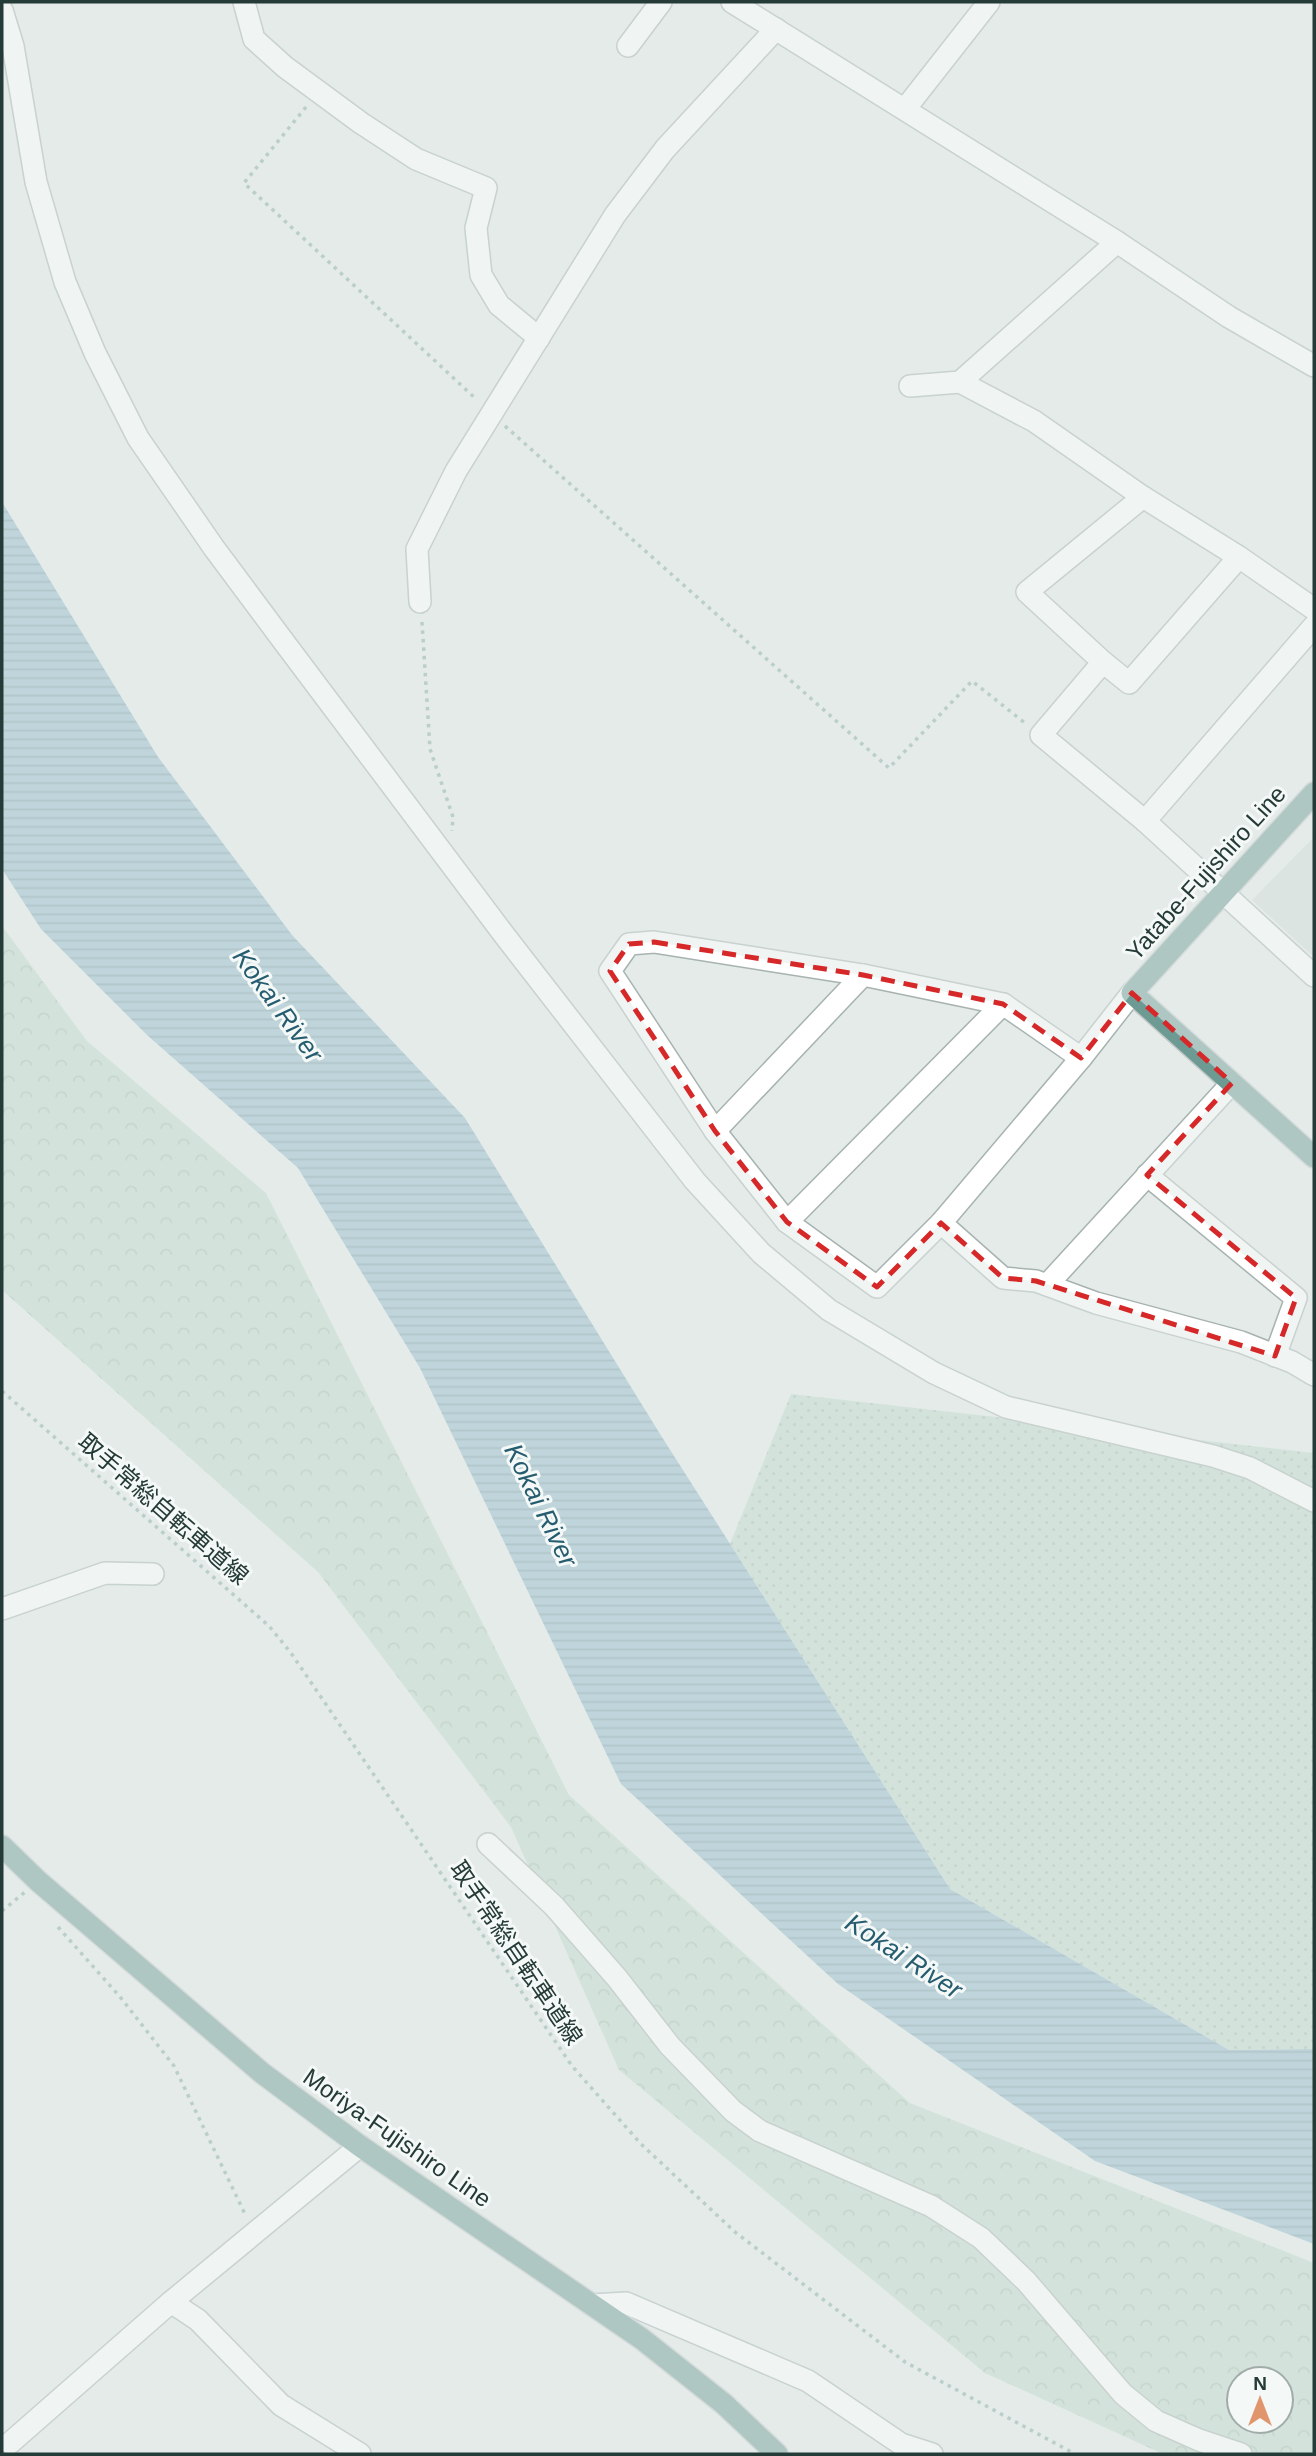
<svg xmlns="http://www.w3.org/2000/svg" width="1316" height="2456" font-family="Arial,'Noto Sans JP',sans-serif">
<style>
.built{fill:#d2dbd8}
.grass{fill:url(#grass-dots)}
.park{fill:url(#park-crowns);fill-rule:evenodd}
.water{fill:url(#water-rules)}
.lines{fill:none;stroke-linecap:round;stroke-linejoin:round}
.minor-casing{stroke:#a7b3b0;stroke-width:24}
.major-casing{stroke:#c2c8c7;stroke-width:24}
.path{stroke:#88aba4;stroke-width:3.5;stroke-dasharray:3.5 5;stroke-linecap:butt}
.minor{stroke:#fff;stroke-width:21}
.major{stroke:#6d9b94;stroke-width:21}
.marked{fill:none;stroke:#d62828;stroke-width:5;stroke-dasharray:14 9;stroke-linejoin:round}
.labels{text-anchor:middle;stroke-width:6;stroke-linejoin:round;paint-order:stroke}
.street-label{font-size:24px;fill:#253b37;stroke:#f4f8f6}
.water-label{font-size:26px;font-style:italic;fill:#265c6f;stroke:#f4f8f6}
</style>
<defs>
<pattern id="grass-dots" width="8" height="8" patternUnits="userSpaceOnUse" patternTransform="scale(1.75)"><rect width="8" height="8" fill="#bfdac9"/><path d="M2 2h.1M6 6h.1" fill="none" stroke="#a4bcad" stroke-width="1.8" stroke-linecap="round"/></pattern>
<pattern id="park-crowns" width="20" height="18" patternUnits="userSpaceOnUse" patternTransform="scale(1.75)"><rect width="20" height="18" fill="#bfdac9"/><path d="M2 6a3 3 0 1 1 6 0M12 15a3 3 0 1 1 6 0" fill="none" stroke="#a4bcad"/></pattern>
<pattern id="water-rules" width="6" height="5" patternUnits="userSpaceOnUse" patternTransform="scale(1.75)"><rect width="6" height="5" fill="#92bbca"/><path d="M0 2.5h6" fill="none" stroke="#7799a5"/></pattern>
</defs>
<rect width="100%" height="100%" fill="#e4ebe9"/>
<path class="built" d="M 1314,837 L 1314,957 L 1252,900 Z"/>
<path class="grass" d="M 791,1394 L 1314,1453 L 1314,2049 L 1229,2050 L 950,1889 L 730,1544 Z"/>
<path class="park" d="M 2,926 L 87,1041 L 266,1193 L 569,1795 L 910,2103 L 1314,2263 L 1314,2454 L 1163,2454 L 985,2373 L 619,2070 L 511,1827 L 318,1572 L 2,1290 ZM 1239,2379 L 1281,2379 L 1281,2421 L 1239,2421 Z"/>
<path class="water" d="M 2,502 L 158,757 L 292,935 L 465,1118 L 660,1434 L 950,1889 L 1229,2050 L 1314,2049 L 1314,2244 L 1095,2161 L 838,1984 L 621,1784 L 420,1368 L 298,1168 L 147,1035 L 41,929 L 2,869 Z"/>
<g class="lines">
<defs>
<g id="minor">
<path d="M 244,2 L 254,39 L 285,67 L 361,123 L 416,159 L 486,188 L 476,228 L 481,275 L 499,305 L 539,338"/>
<path d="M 732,2 L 1117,242 L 1229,317 L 1314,366"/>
<path d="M 2,10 L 13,46 L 36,182 L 65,282 L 95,353 L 138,438 L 214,548 L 284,642 L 505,936 L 695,1181 L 761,1253 L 829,1310 L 934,1373 L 1006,1407 L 1213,1456 L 1250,1468 L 1314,1501"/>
<path d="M 628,46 L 661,2"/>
<path d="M 905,109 L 989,2"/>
<path d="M 960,382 L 1034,421 L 1143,497"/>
<path d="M 910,386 L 960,382 L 1117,242"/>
<path d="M 420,602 L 417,549 L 456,471 L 615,215 L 665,149 L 776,29"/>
<path d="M 1314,609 L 1239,557 L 1143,497 L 1027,592 L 1103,662 L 1041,735 L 1145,821 L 1314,976"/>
<path d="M 1103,662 L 1129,683 L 1239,557"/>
<path d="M 1145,821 L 1314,626"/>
<path d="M 1132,993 L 1081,1058 L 941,1223 L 1003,1278 L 1036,1281 L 1096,1303 L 1241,1342 L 1292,1362 L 1314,1375"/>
<path d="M 715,1131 L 863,975"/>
<path d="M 1147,1175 L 1296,1298 L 1275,1356"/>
<path d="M 787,1222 L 1003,1004"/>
<path d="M 941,1223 L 877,1287 L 787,1222 L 715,1131 L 610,971 L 629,944 L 654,942 L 863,975 L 1003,1004 L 1081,1058"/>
<path d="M 1047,1285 L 1232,1083"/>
<path d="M 2,1609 L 105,1573 L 153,1574"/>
<path d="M 488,1844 L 554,1906 L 617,1978 L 670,2046 L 733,2111 L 760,2131 L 931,2206 L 981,2238 L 1026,2281 L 1123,2394 L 1156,2421 L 1199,2440 L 1241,2454"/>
<path d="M 171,2302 L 198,2320 L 281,2405 L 360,2454"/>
<path d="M 592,2305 L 626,2303 L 808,2381 L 901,2444 L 932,2454"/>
<path d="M 10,2443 L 171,2302 L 360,2146"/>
</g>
<g id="major">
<path d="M 1314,793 L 1132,993 L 1314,1157"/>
<path d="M 2,1846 L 38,1881 L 262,2073 L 360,2146 L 642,2339 L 724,2404 L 777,2454"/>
</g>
</defs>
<use href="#minor" class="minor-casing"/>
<use href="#major" class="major-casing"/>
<g class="path">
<path d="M 306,107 L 244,183 L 476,399"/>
<path d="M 505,426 L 889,768 L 972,681 L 1025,723"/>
<path d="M 422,622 L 430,749 L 453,817 L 452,831"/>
<path d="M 2,1391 L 269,1626 L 291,1653 L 572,2066 L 641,2144 L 735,2232 L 905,2362 L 1075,2454"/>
<path d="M 2,1911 L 25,1892"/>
<path d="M 58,1927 L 121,1998 L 174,2066 L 245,2214"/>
</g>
<use href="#minor" class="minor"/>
<use href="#major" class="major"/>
</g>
<path d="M0 0H1316V2456H0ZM 654,942 L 863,975 L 1003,1004 L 1081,1058 L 1132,993 L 1232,1083 L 1147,1175 L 1296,1298 L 1275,1356 L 1036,1281 L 1003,1278 L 941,1223 L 877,1287 L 787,1222 L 715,1131 L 610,971 L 629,944 Z" fill="#e4ebe9" fill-opacity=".55" fill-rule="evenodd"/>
<path class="marked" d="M 654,942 L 863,975 L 1003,1004 L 1081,1058 L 1132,993 L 1232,1083 L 1147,1175 L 1296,1298 L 1275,1356 L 1036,1281 L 1003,1278 L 941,1223 L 877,1287 L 787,1222 L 715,1131 L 610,971 L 629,944 Z"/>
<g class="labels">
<g class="street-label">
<text transform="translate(1206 873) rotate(-48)" y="8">Yatabe-Fujishiro Line</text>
<text transform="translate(163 1509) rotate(41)" y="8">取手常総自転車道線</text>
<text transform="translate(516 1953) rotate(56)" y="8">取手常総自転車道線</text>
<text transform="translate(397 2138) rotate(35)" y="8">Moriya-Fujishiro Line</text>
</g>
<g class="water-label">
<text transform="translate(278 1005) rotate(54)" y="9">Kokai River</text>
<text transform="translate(541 1505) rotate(64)" y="9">Kokai River</text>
<text transform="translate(904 1956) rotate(33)" y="9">Kokai River</text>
</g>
</g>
<rect width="1316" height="2456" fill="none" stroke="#253b37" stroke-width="7"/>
<g transform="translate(1260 2400)"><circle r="33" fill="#f4f8f6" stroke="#a1acaa" stroke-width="2"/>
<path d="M0-5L12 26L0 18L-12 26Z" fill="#e1956c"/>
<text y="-10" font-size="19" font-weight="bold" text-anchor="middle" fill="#253b37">N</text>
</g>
</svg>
